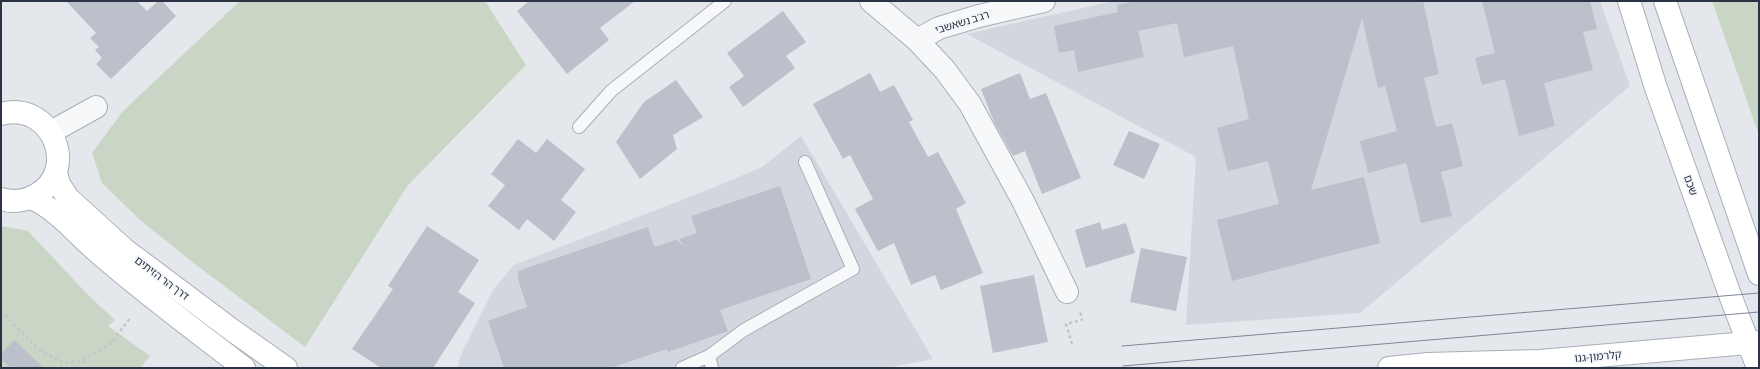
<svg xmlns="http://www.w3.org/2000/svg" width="1760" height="369" font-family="'Alegreya Sans','Noto Sans Hebrew',sans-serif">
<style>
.built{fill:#d2d6de}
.green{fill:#c9d6c5}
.building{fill:#bbc0ca}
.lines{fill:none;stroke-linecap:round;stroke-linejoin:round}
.lane-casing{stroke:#a9aeb7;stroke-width:14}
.street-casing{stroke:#a9aeb7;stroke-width:24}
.secondary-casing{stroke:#a9aeb7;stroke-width:24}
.path{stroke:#c2c5cb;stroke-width:2.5;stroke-dasharray:3 3;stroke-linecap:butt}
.lane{stroke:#f7f8fa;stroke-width:12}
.street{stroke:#f7f8fa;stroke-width:22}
.secondary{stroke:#fff;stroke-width:22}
.tram{stroke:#7d8696;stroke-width:1}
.labels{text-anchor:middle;stroke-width:3.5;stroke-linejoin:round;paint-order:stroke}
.street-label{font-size:11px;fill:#2b3445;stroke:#f4f6f9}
</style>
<rect width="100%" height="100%" fill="#e4e7ec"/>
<g class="built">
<path d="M 1114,1 L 1600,1 L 1630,86 L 1360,313 L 1186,325 L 1196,157 L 967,34 Z"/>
<path d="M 801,136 L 933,359 L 886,368 L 458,368 L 460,357 L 493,290 L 514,265 L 710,189 L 762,167 Z"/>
</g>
<g class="green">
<path d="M 240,1 L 485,1 L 526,65 L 408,185 L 305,347 L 191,261 L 139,219 L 102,183 L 92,153 L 123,111 Z"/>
<path d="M 1712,1 L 1759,1 L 1759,135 Z"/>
<path d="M 1,226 L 28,231 L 88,295 L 115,320 L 108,326 L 150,356 L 140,368 L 1,368 Z"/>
</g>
<g class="building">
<path d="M 66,1 L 137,1 L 147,11 L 158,1 L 162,1 L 176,16 L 111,79 L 96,64 L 102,58 L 95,50 L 99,47 L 90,38 L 96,33 Z"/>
<path d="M 529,1 L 635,1 L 600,28 L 609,40 L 567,74 L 517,11 Z"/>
<path d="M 1136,1 L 1423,1 L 1439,74 L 1424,78 L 1436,127 L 1452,123 L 1463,166 L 1441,172 L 1452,216 L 1421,223 L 1406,163 L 1368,173 L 1360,141 L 1397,131 L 1385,86 L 1378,88 L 1362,18 L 1311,190 L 1364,177 L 1380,243 L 1232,281 L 1217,220 L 1279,204 L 1268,161 L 1228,171 L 1217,128 L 1249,119 L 1233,46 L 1184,57 L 1177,23 L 1138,31 L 1144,57 L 1078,72 L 1074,50 L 1059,53 L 1054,26 L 1118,12 L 1117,5 Z"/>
<path d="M 1482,1 L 1590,1 L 1597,29 L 1583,32 L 1593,70 L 1544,83 L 1555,126 L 1519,136 L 1505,79 L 1482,85 L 1475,58 L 1495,53 Z"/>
<path d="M 783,11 L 806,42 L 786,56 L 795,68 L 743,107 L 729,87 L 744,76 L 727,53 Z"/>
<path d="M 870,73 L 880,92 L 894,85 L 913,120 L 909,122 L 928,157 L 938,152 L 966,203 L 956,209 L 983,273 L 941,290 L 935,275 L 911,285 L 894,243 L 878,251 L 855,209 L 873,199 L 850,155 L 843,159 L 813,104 Z"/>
<path d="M 1020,73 L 1030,99 L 1046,93 L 1081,178 L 1042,194 L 1025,151 L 1013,156 L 994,122 L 981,89 Z"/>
<path d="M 676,80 L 703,117 L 673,135 L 677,149 L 640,179 L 616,142 L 644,102 Z"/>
<path d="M 1129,131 L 1160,144 L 1144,179 L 1113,165 Z"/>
<path d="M 518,139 L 536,153 L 547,139 L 585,169 L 561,200 L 576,212 L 554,241 L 527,219 L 519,230 L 488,206 L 505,185 L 491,174 Z"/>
<path d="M 780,186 L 811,279 L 720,310 L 728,331 L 668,352 L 667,349 L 610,368 L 504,368 L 488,321 L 527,307 L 518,279 L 518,271 L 648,227 L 654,247 L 676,240 L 684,246 L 679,239 L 697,233 L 691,216 Z"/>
<path d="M 1100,222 L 1102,230 L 1126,223 L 1135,253 L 1086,268 L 1075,230 Z"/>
<path d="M 427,226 L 479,260 L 458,292 L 475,303 L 433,368 L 381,368 L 352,349 L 393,289 L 388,286 Z"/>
<path d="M 1141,248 L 1187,257 L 1176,311 L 1130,302 Z"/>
<path d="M 1034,275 L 1048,342 L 993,353 L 980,286 Z"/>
<path d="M 14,340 L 44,368 L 11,368 L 1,359 L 1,354 Z"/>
</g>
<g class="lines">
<defs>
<g id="lane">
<path d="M 579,127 L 611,91 L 725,1"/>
<path d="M 709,356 L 712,368"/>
<path d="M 682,368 L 709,356 L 744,330 L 853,269 L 805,162"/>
</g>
<g id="street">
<path d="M 871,1 L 917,40 L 939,28 L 979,16 L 1044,1"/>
<path d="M 917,40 L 945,70 L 970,104 L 1023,201 L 1067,292"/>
<path d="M 51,132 L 96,107"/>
</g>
<g id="secondary">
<path d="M 1629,1 L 1656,88 L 1730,295 L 1758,368"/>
<path d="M 1665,1 L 1759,274"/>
<path d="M 1,114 C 51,100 81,170 36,195 C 25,201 14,203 1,199"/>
<path d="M 56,173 L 59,184 L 68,198 L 124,249 L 232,330 L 286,368"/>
<path d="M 31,198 C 59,210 78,236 101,255 C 147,295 196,331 244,368"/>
<path d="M 1389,368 L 1428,364 L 1540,361 L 1759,342"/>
</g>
</defs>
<use href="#lane" class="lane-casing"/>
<use href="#street" class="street-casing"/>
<use href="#secondary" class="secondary-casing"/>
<g class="path">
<path d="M 1,311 L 39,350 L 64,363 L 84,360 L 110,344 L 131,317"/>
<path d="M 1072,344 L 1066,324 L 1082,320 L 1080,311"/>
<path d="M 84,361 L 84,368"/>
</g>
<use href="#lane" class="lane"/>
<use href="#street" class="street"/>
<use href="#secondary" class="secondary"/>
<g class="tram">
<path d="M 1122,346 L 1759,293"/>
<path d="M 1123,366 L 1759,312"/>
</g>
</g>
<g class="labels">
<g class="street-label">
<text transform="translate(962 22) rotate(-17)" y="4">רג'ב נשאשבי</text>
<text transform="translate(1691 185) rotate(70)" y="4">שכם</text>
<text transform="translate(162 278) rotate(37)" y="4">דרך הר הזיתים</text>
<text transform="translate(1598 356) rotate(-5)" y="4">קלרמון-גנו</text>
</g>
</g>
<rect width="1760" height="369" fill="none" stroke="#2b3445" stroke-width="4"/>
</svg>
